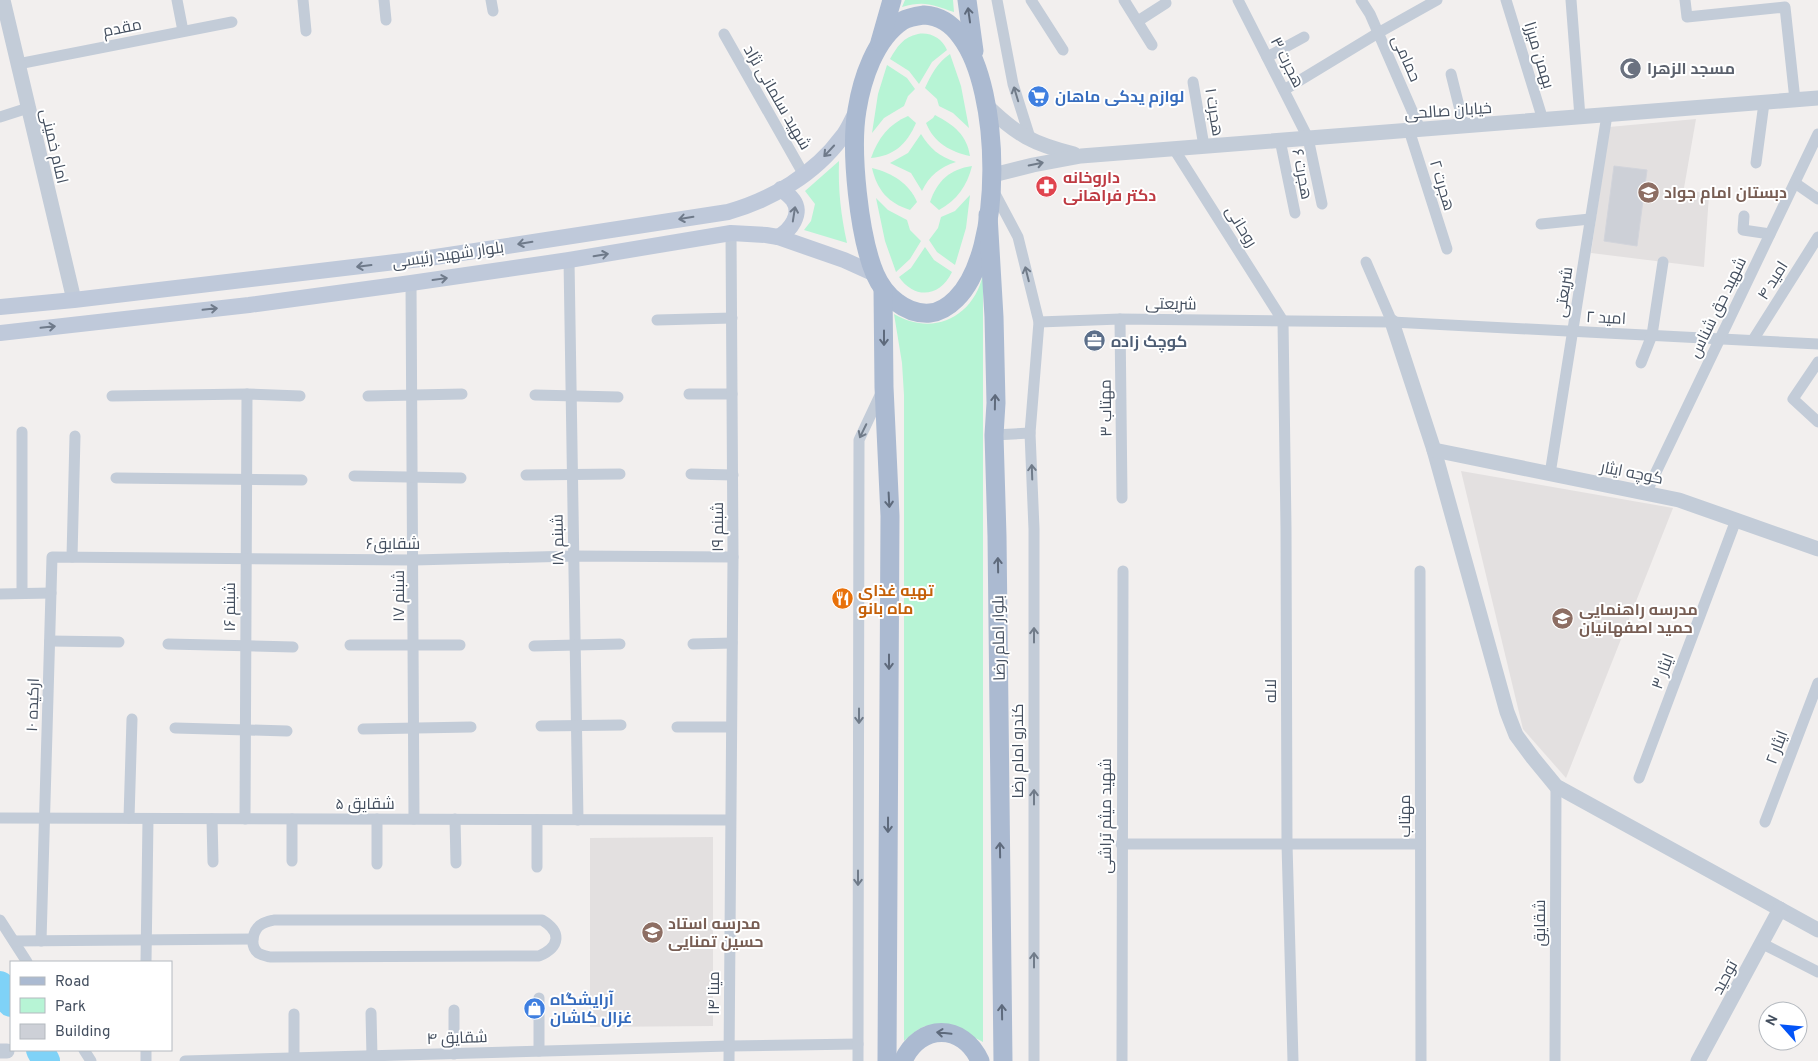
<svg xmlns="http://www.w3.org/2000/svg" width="1818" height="1061" font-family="Overpass,Cairo,sans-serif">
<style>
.education{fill:#e3e0e0}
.green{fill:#b7f4d5}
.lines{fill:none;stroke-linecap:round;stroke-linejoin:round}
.river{stroke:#7fd2f7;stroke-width:28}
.building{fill:#cdd0d7;stroke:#d2d4db}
.minor{stroke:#c3ccd8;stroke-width:11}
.tertiary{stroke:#c3ccd8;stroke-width:15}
.secondary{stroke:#bfc9da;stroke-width:16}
.primary{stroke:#abbad1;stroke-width:19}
.oneway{stroke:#5e6a7c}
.oneway2{stroke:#707b89}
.oneway3{stroke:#6f7a8a}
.labels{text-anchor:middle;stroke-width:4;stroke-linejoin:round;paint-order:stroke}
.street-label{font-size:16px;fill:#444f5f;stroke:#fff}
.worship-label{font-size:16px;font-weight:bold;fill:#5b616d;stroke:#fff;text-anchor:start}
.shop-label{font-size:16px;font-weight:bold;fill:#366cbe;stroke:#fff;text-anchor:start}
.health-label{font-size:16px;font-weight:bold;fill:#be3a42;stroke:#fff;text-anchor:start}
.education-label{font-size:16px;font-weight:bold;fill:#785e54;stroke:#fff;text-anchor:start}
.service-label{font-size:16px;font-weight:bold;fill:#4e5e75;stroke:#fff;text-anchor:start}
.food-label{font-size:16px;font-weight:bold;fill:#c56008;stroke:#fff;text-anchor:start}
</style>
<rect width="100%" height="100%" fill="#f2efee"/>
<g class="education">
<path d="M 1696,119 L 1684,188 L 1709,195 L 1704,267 L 1591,253 L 1609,127 Z"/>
<path d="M 1461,471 L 1673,508 L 1566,778 L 1523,729 Z"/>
<path d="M 713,837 L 713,1026 L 590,1027 L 590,838 Z"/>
</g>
<g class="green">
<path d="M 905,0 L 953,0 L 954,12 C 933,5 925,0 902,7 Z"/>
<path d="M 918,34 C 930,32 942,38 947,50 L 932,62 L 919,84 L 909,71 L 890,59 C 897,47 903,37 918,34 Z"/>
<path d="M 950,54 L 961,86 L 969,128 L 953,113 L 939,106 L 937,99 L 925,88 C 931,75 937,63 950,54 Z"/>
<path d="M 887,65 L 907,78 L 915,89 L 908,96 L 904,106 L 884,118 L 872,133 L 878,94 Z"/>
<path d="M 935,115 C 954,125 967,135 970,156 C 951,152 934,143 926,123 L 933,118 Z"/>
<path d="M 908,116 L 916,123 C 907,144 894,156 871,158 C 878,138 889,124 908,116 Z"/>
<path d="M 921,134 C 930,149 939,156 956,162 C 940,167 929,176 922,191 L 911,173 L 890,163 L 908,153 Z"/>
<path d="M 839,161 C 838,191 841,215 847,243 L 804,230 L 811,221 L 815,204 L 805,191 Z"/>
<path d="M 972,166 C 967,186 957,200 939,210 L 930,202 C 937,181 950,169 972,166 Z"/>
<path d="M 872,168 C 892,173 909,183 917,202 L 910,210 C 888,203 877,190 872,168 Z"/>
<path d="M 970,195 L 966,228 L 955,265 L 937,252 L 929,240 L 938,228 L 941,217 L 955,211 Z"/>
<path d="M 876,198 L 888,210 L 907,220 L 910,230 L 921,241 L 910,259 L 896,272 L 885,241 Z"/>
<path d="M 925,247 L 934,260 L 952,272 C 940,297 915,300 899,277 L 911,268 Z"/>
<path d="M 983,274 L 983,1042 C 970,1035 938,1021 923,1027 C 916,1030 910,1036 904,1041 L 904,395 L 902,363 L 894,314 C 933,337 974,317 983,274 Z"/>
</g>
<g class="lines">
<g class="river">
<path d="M 0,985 L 11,1003"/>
<path d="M 40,1050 L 46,1061"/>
</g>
</g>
<path class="building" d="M 1614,166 L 1647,170 L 1637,246 L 1604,241 Z"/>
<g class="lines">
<g class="minor">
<path d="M 177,0 L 183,31"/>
<path d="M 303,0 L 306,31"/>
<path d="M 384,0 L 386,20"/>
<path d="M 491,0 L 493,11"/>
<path d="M 997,0 L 1013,84 L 1031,141"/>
<path d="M 1031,0 L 1063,50"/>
<path d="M 1124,0 L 1152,45"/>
<path d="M 1238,0 L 1308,138 L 1322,204"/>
<path d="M 1361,0 L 1370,14 L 1420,129"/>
<path d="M 1506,0 L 1543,120"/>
<path d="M 1571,0 L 1580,117"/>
<path d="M 1685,0 L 1687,17 L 1785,7 L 1795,100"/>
<path d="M 1138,21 L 1166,3"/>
<path d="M 724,34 L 804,175"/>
<path d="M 1267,57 L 1304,37"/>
<path d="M 18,64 L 232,22"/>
<path d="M 1451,74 L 1464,126"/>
<path d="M 1193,82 L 1204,146"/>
<path d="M 1284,90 L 1378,33 L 1437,0"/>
<path d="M 0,117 L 28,108"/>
<path d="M 1409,130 L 1447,249"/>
<path d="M 1280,140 L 1295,213"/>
<path d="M 1174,149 L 1283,321 L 1286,528 L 1287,844 L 1293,1061"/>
<path d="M 1756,163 L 1764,103"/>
<path d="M 1795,183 L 1818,199"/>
<path d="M 992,188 L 1018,237 L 1039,322 L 1030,433 L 1034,529 L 1034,1061"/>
<path d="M 1744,216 L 1743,230 L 1770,234"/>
<path d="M 1541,224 L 1590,219"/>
<path d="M 569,260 L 578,820"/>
<path d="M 1366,262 L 1392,322"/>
<path d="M 411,283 L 414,819"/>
<path d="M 1120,319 L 1122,498"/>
<path d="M 657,320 L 732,318"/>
<path d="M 1039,322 L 1120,319 L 1392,322 L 1818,344"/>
<path d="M 1753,340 L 1818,237"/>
<path d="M 1818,362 L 1793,399 L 1818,422"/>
<path d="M 1641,363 L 1652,335 L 1663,262"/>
<path d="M 689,394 L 732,394"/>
<path d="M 535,395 L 618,397"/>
<path d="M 112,396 L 247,394 L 300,396"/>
<path d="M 368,396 L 462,394"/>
<path d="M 994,435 L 1030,433"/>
<path d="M 691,474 L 733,475"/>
<path d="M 1550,474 C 1570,354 1587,234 1607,115"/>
<path d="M 526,475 L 620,474"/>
<path d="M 354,476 L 461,478"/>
<path d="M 116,478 L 302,480"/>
<path d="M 1646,493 L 1818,134"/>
<path d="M 72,557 L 75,436"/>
<path d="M 1420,571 L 1421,1061"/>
<path d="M 22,593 L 22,432"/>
<path d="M 0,594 L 51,593"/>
<path d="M 50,641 L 119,642"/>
<path d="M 168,644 L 293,647"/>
<path d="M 693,644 L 732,643"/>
<path d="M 350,645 L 460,645"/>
<path d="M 534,646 L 620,644"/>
<path d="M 541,726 L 621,725"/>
<path d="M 677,727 L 731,727"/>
<path d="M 175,728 L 287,731"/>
<path d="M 363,729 L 471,727"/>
<path d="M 1639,778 L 1736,520"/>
<path d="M 0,818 L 730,820"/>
<path d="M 129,818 L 132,719"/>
<path d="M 212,819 L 213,862"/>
<path d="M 245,819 L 247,394"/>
<path d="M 292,819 L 292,861"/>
<path d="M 455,819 L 456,863"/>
<path d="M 1765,822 L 1818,683"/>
<path d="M 1121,844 L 1420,844"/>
<path d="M 377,864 L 377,819"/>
<path d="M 537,867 L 537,820"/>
<path d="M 0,920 L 27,962"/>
<path d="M 274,920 L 542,920 C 562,932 560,947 539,956 L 270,957 C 266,956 261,955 258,953 C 249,945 253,929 262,924 C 265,922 270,921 274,920 Z"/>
<path d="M 14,941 L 253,939"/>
<path d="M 41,941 L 52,557 L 414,560 L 574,556 L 733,557"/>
<path d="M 1761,943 L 1818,972"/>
<path d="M 146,962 L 148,819"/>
<path d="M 454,1010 L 454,1054"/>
<path d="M 371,1013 L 372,1056"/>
<path d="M 294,1014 L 294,1058"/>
<path d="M 84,1050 L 91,1061"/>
<path d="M 146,1050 L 146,1061"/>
<path d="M 539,1051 L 539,998"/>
<path d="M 185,1061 L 729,1046 L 858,1044"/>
<path d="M 729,1061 L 733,557 L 731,233"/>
<path d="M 858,1061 L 859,440 L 882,391"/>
<path d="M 1122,1061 L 1123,571"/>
<path d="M 1555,1061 L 1556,786"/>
</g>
<g class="tertiary">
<path d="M 3,0 L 74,300"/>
<path d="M 987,106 C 1017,135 1033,144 1074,154"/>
<path d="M 993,175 L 1033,165 L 1081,156 L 1818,98"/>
<path d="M 1392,322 L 1434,450 L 1507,712 L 1516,735 L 1533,758 L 1556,786 L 1818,930"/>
<path d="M 1434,450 L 1679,500 L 1818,549"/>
<path d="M 0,1051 L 7,1051"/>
<path d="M 1698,1061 L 1780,909"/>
</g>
<g class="secondary">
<path d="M 778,237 C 790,231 803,214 793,200 C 790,196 785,192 781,189"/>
<path d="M 0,307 L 74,300 L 429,258 L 728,212 C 771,200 815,174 842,137 C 848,130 851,121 856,113"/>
<path d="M 0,333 L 249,305 L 411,283 L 569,260 L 731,233 L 766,235 L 778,237 L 844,260 L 875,274"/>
</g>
<g class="primary">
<path d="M 967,0 L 974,51"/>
<path d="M 924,15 C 940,16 952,24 961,37 C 1001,90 1005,251 956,299 C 949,306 940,312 930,313 C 905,315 884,295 875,274 C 859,236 850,151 857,110 C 862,79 875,39 902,21 C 909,17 917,16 924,15 Z"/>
<path d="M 880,42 L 892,0"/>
<path d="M 988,215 L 994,317 L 996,403 L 994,435 L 997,536 L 1003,1061"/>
<path d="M 883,289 L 884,387 L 890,516 L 887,1061"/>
<path d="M 903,1061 C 920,1023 963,1023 980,1061"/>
</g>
</g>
<defs><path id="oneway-shaft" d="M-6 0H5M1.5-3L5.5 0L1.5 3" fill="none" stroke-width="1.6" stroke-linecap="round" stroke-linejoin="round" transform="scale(1.25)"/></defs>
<g class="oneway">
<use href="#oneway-shaft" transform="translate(969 15) rotate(-98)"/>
<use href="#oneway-shaft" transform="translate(884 338) rotate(90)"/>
<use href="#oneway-shaft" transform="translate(995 402) rotate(-89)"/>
<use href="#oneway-shaft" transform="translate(889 500) rotate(87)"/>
<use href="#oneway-shaft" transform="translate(998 565) rotate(-91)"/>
<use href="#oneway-shaft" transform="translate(889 662) rotate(90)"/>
<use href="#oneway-shaft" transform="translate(888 825) rotate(90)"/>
<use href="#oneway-shaft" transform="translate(1000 850) rotate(-91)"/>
<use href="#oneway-shaft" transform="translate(1002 1012) rotate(-91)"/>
<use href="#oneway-shaft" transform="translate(944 1033) rotate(-174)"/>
</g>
<g class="oneway2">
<use href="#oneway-shaft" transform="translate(1016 94) rotate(-107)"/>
<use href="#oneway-shaft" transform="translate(1036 164) rotate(-12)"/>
<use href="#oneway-shaft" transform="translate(1027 274) rotate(-104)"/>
<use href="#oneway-shaft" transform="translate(863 431) rotate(116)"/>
<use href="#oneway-shaft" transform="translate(1032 472) rotate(-92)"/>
<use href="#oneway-shaft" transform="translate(1034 635) rotate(-90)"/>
<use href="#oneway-shaft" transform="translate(859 716) rotate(90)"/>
<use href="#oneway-shaft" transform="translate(1034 797) rotate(-90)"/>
<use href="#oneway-shaft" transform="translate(858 878) rotate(90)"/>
<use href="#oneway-shaft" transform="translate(1034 960) rotate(-90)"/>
</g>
<g class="oneway3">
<use href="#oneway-shaft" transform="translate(829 151) rotate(133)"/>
<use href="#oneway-shaft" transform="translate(794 214) rotate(-81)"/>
<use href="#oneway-shaft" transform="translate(686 218) rotate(171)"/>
<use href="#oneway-shaft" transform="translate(525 243) rotate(171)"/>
<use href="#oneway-shaft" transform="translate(601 255) rotate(-9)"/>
<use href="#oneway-shaft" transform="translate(364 266) rotate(173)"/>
<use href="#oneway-shaft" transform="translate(440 279) rotate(-8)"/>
<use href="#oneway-shaft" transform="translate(210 309) rotate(-6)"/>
<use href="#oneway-shaft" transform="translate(48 327) rotate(-6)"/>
</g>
<defs>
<symbol id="mosque-disc" viewBox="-11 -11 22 22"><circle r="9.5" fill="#6b7280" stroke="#fff"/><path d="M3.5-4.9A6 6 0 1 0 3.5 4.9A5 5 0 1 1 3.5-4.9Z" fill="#fff"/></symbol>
<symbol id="supermarket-disc" viewBox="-11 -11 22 22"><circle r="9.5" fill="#3f7fe0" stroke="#fff"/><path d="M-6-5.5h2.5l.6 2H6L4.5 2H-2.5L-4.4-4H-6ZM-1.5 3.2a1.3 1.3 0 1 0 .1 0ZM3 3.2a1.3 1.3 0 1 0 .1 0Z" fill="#fff"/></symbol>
<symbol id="pharmacy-disc" viewBox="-11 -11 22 22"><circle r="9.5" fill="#e0444e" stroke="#fff"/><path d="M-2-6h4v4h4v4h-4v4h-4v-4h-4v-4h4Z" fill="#fff"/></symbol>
<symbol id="school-disc" viewBox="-11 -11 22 22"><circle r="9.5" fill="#8d6e63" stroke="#fff"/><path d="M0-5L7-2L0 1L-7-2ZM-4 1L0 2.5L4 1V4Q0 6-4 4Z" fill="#fff"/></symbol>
<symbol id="office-disc" viewBox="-11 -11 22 22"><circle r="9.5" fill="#5c6f8a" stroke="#fff"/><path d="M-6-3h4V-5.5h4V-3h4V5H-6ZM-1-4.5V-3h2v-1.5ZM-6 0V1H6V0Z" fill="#fff"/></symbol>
<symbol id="restaurant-disc" viewBox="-11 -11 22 22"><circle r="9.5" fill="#e8710a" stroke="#fff"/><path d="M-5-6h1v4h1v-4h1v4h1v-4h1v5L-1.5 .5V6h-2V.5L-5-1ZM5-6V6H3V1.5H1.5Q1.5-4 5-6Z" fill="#fff"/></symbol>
<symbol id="shop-disc" viewBox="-11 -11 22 22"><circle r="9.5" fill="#3f7fe0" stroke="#fff"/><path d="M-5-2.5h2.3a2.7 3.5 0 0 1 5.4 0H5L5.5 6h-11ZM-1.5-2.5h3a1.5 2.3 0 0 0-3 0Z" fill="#fff"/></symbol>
</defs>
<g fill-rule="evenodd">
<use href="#mosque-disc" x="1618" y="56" width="25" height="25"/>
<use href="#supermarket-disc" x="1026" y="84" width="25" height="25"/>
<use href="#pharmacy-disc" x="1034" y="174" width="25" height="25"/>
<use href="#school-disc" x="1636" y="180" width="25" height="25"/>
<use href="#office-disc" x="1082" y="328" width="25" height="25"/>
<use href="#restaurant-disc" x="830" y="586" width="25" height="25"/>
<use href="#school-disc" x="1550" y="606" width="25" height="25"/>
<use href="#school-disc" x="640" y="920" width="25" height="25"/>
<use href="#shop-disc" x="522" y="996" width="25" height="25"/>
</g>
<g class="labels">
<g class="street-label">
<text transform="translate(122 27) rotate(-11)" y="6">مقدم</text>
<text transform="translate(1540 55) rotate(73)" y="6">بهمن میرزا</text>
<text transform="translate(1407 58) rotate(66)" y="6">حمامی</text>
<text transform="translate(1288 62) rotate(63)" y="6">هجرت ۳</text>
<text transform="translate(778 97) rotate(60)" y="6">شهید سلمانی نژاد</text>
<text transform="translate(1448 110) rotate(-4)" y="6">خیابان صالحی</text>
<text transform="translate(1215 112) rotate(81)" y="6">هجرت ۱</text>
<text transform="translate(55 146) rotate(77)" y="6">امام خمینی</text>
<text transform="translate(1303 174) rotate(79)" y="6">هجرت ۶</text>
<text transform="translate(1443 185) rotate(73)" y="6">هجرت ۲</text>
<text transform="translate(1242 226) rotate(58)" y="6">روحانی</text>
<text transform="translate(448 254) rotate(-8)" y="6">بلوار شهید رئیسی</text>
<text transform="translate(1772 280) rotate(-58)" y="6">امید ۴</text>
<text transform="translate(1563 292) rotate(-82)" y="6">شریعتی</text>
<text transform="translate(1171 303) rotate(1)" y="6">شریعتی</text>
<text transform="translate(1717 307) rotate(-64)" y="6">شهید حق شناس</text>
<text transform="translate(1606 317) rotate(3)" y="6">امید ۲</text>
<text transform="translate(1105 408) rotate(-91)" y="6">مهتاب ۳</text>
<text transform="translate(1632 472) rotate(11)" y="6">کوچه ایثار</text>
<text transform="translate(717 527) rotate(-90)" y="6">شبنم ۱۹</text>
<text transform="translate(557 540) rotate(-91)" y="6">شبنم ۱۸</text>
<text x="393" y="549">شقایق۶</text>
<text transform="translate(398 596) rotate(-90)" y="6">شبنم ۱۷</text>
<text transform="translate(229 607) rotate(-90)" y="6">شبنم ۱۶</text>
<text transform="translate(998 638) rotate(-91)" y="6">بلوار امام رضا</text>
<text transform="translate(1662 671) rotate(-70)" y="6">ایثار ۳</text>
<text transform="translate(1270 691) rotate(-90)" y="6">لاله</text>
<text transform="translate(32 705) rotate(-88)" y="6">ارکیده ۱۰</text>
<text transform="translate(1776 747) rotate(-69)" y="6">ایثار ۲</text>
<text transform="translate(1017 751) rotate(-90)" y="6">کندرو امام رضا</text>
<text x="365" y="809">شقایق ۵</text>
<text transform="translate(1105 816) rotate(-90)" y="6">شهید میثم تراشی</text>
<text transform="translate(1404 816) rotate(-90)" y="6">مهتاب</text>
<text transform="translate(1539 923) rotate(-90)" y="6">شقایق</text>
<text transform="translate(1724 977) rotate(-62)" y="6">توحید</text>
<text transform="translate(713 993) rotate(-90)" y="6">مینا ۱۴</text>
<text transform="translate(457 1037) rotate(-2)" y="6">شقایق ۴</text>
</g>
<g class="worship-label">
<text x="1647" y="74">مسجد الزهرا</text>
</g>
<g class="shop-label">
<text x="1055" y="102">لوازم یدکی ماهان</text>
<text x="550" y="1005">آرایشگاه<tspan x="550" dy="18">غزال کاشان</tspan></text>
</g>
<g class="health-label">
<text x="1063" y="183">داروخانه<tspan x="1063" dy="18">دکتر فراهانی</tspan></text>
</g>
<g class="education-label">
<text x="1664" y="198">دبستان امام جواد</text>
<text x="1579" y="615">مدرسه راهنمایی<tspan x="1579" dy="18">حمید اصفهانیان</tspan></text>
<text x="668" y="929">مدرسه استاد<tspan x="668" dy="18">حسین تمنایی</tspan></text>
</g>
<g class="service-label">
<text x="1111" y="347">کوچک زاده</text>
</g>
<g class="food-label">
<text x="858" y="596">تهیه غذای<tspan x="858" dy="18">ماه بانو</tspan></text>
</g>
</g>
<rect x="10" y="961" width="162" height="90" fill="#ffffff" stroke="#b4b9bf"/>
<rect x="20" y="977" width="25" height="8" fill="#abbad1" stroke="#b4b9bf"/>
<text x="55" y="986" font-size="15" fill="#444f5f">Road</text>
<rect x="20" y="998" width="25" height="15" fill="#b7f4d5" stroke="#b4b9bf"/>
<text x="55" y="1011" font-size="15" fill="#444f5f">Park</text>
<rect x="20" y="1024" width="25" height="15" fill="#cdd0d7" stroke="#b4b9bf"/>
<text x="55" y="1036" font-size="15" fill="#444f5f">Building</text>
<g transform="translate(1783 1026) rotate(297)"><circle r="24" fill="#ffffff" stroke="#b4b9bf"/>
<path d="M0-4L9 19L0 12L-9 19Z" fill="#0354f7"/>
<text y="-8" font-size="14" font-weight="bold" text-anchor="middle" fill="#444f5f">N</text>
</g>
</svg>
